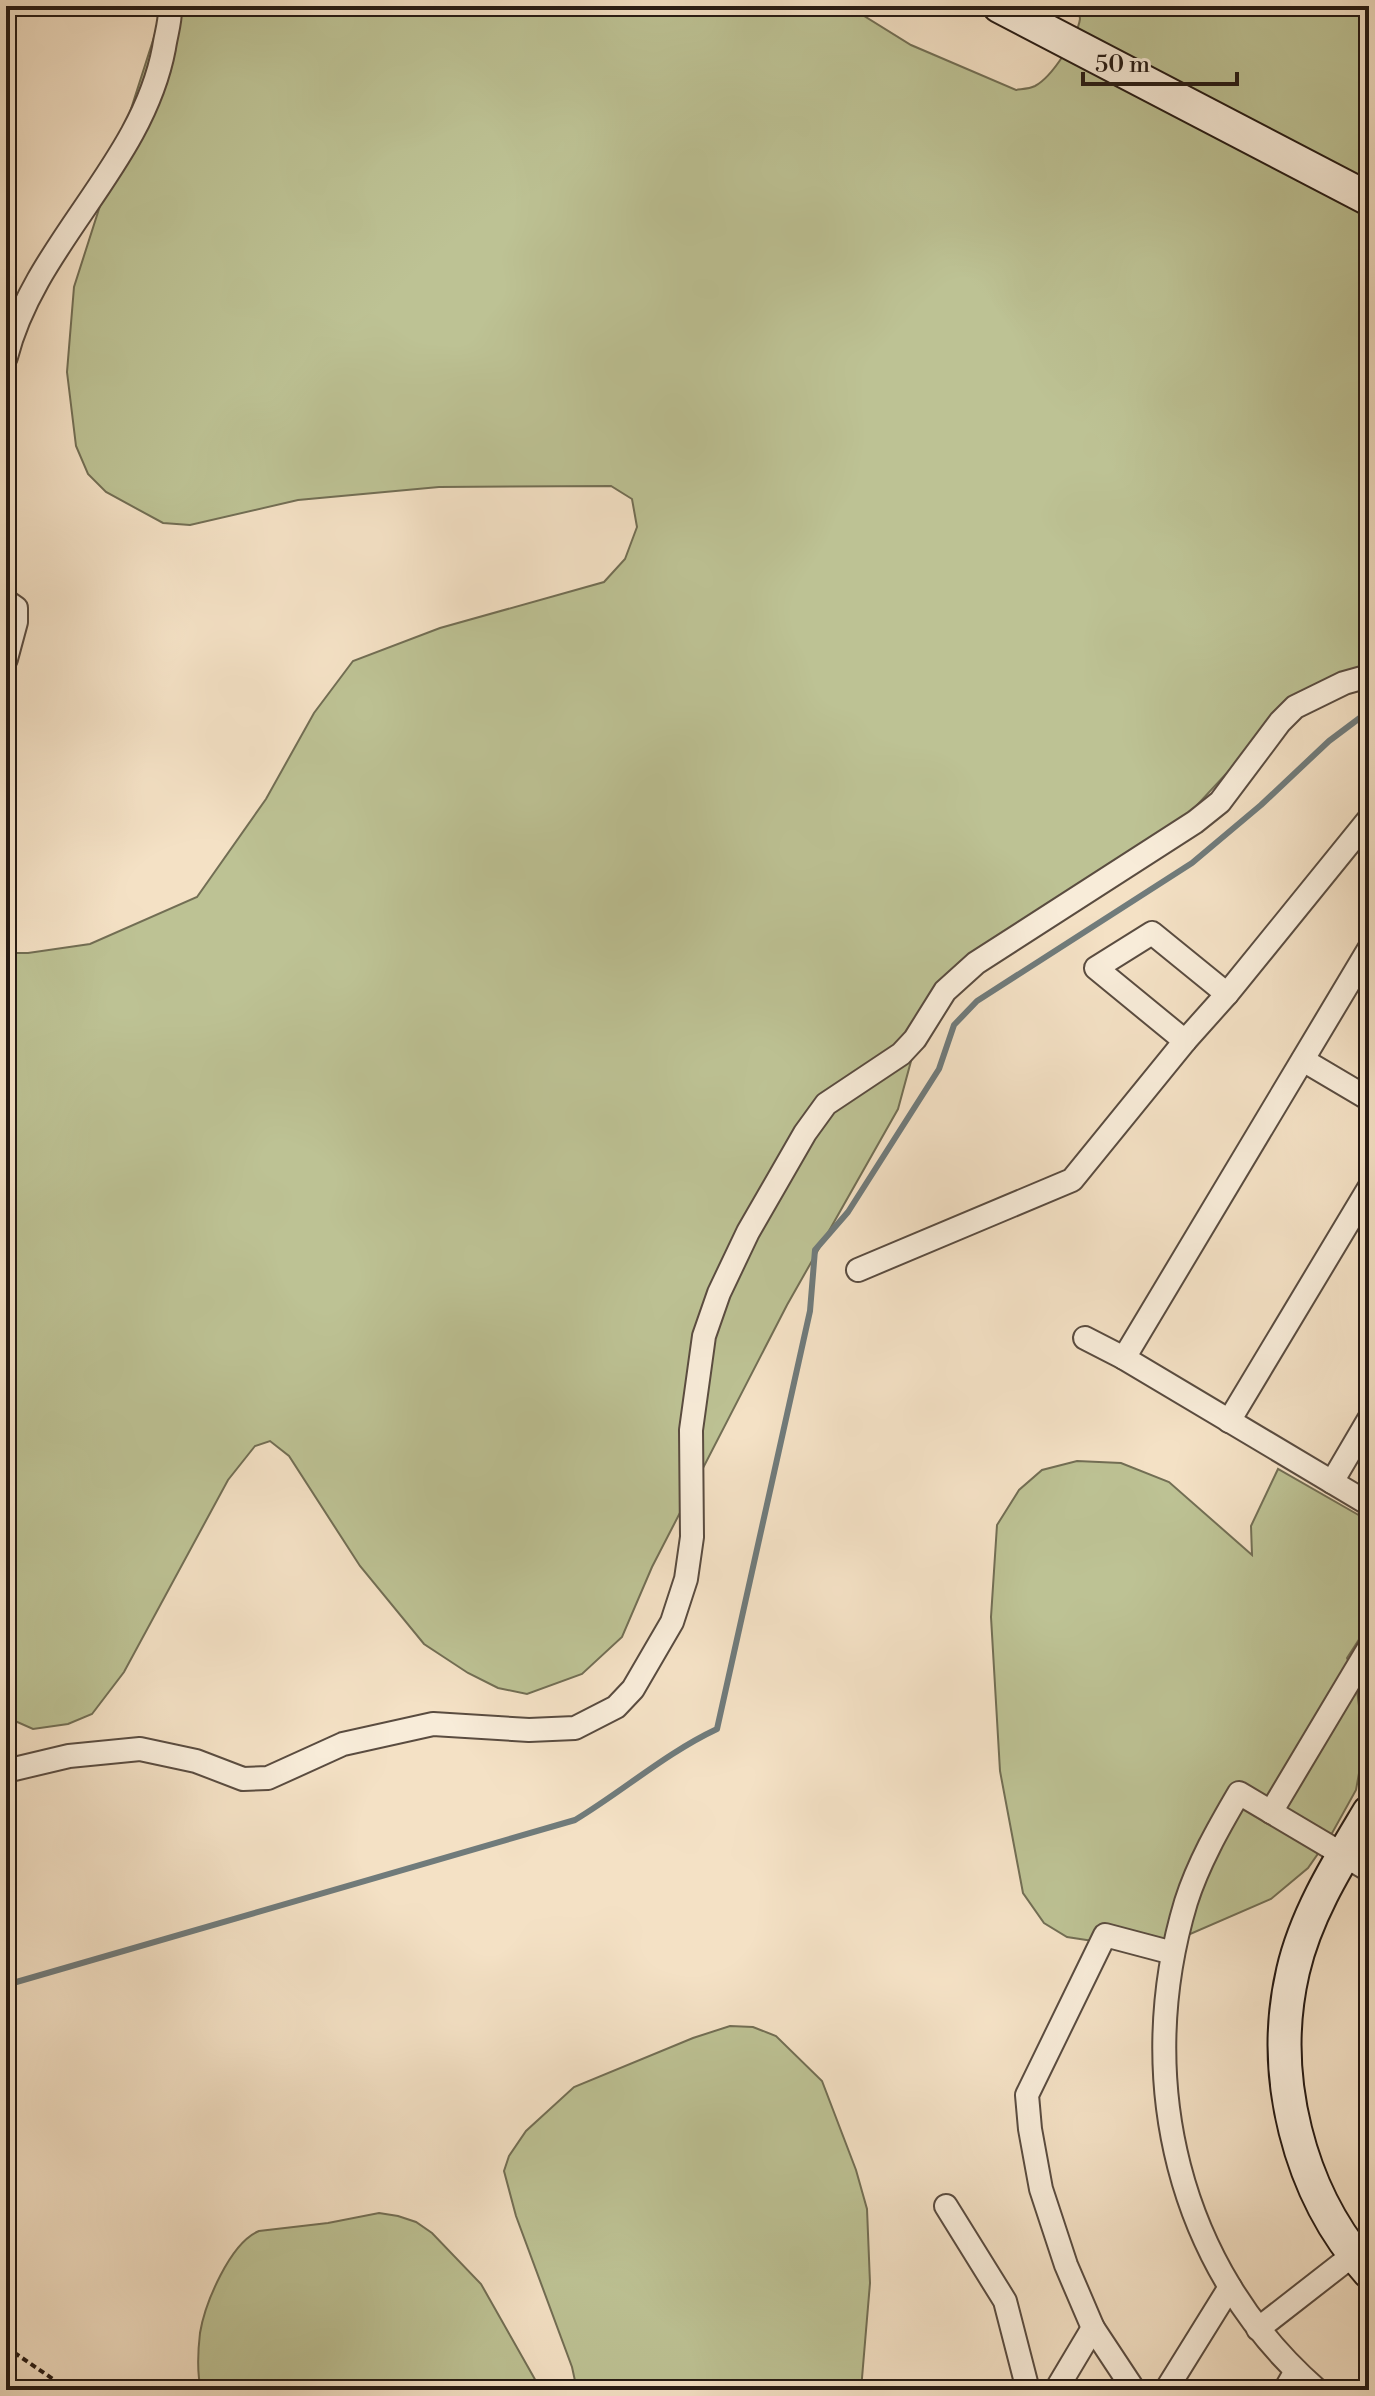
<svg xmlns="http://www.w3.org/2000/svg" width="1375" height="2396" font-family="'Libre Bodoni',serif">
<style>
.green{fill:#bdc294;stroke:#726e54;stroke-width:2}
.lines{fill:none;stroke-linecap:round;stroke-linejoin:round}
.stream{stroke:#707b7b;stroke-width:6}
.street-casing{stroke:#5a4c40;stroke-width:26}
.secondary-casing{stroke:#271b14;stroke-width:36}
.path{stroke:#271b14;stroke-width:4;stroke-dasharray:6 4;stroke-linecap:butt}
.street{stroke:#f8ecd9;stroke-width:22}
.secondary{stroke:#f8ecd9;stroke-width:32}
</style>
<rect width="100%" height="100%" fill="#f4e1c5"/>
<filter id="stains"><feTurbulence type="fractalNoise" baseFrequency=".0025" numOctaves="4"/><feColorMatrix values="0 0 0 0 .2 0 0 0 0 .09 0 0 0 0 .02 0 0 0 .5 -.17"/></filter>
<radialGradient id="worn" r=".72"><stop offset=".6" stop-color="#630" stop-opacity="0"/><stop offset="1" stop-color="#630" stop-opacity=".3"/></radialGradient>
<g class="green">
<path d="M 164,6 L 848,6 L 911,45 L 1016,90 C 1022,89 1029,89 1035,86 C 1052,77 1077,38 1080,19 C 1080,18 1078,7 1078,6 L 1369,6 L 1369,670 L 1276,720 L 1174,830 L 970,961 L 923,1017 L 898,1109 L 787,1305 L 652,1567 L 622,1637 L 582,1674 L 527,1694 L 498,1688 L 468,1673 L 424,1644 L 360,1566 L 289,1456 L 270,1441 L 255,1446 L 228,1480 L 124,1672 L 92,1714 L 68,1724 L 33,1729 L 6,1717 L 6,953 L 28,953 L 90,944 L 197,897 L 266,799 L 314,713 L 353,661 L 440,628 L 604,582 L 625,559 L 637,527 L 632,499 L 611,486 L 439,487 L 298,500 L 190,525 L 163,523 L 106,492 L 88,474 L 76,446 L 67,372 L 74,287 Z"/>
<path d="M 1077,1461 L 1121,1463 L 1169,1482 L 1252,1555 L 1251,1526 L 1278,1469 L 1369,1521 L 1369,1624 L 1347,1658 L 1355,1674 L 1364,1745 L 1356,1790 L 1331,1835 L 1308,1868 L 1271,1899 L 1181,1938 L 1093,1941 L 1067,1937 L 1044,1923 L 1023,1893 L 1000,1771 L 991,1617 L 997,1525 L 1019,1490 L 1042,1470 Z"/>
<path d="M 730,2026 L 753,2027 L 776,2036 L 822,2081 L 856,2170 L 867,2209 L 870,2283 L 861,2390 L 577,2390 L 572,2367 L 516,2216 L 504,2171 L 509,2156 L 526,2131 L 574,2087 L 693,2038 Z"/>
<path d="M 379,2213 L 398,2216 L 416,2222 L 432,2233 L 481,2284 L 541,2390 L 201,2390 C 197,2373 198,2350 200,2333 C 205,2303 230,2243 259,2231 L 328,2223 Z"/>
</g>
<g class="lines">
<path class="stream" d="M 6,1985 L 575,1820 C 623,1791 666,1753 717,1729 L 810,1311 L 815,1250 L 848,1212 L 939,1069 L 954,1025 L 977,1001 L 1192,863 L 1261,805 L 1329,741 L 1369,711"/>
<defs>
<g id="street">
<path d="M 6,357 C 35,243 142,165 164,48 C 166,34 171,20 170,6"/>
<path d="M 6,601 L 16,608 L 16,622 L 6,659"/>
<path d="M 1369,949 L 1124,1358 L 1369,1504"/>
<path d="M 1185,1041 L 1096,968 L 1152,933 L 1227,994"/>
<path d="M 1303,1060 L 1369,1099"/>
<path d="M 858,1270 L 1072,1180 L 1185,1041 L 1227,994 L 1369,819"/>
<path d="M 1085,1338 L 1124,1358"/>
<path d="M 1229,1421 L 1369,1188"/>
<path d="M 1332,1482 L 1369,1419"/>
<path d="M 6,1771 L 69,1756 L 140,1749 L 196,1761 L 243,1779 L 268,1778 L 343,1744 L 433,1724 L 529,1730 L 575,1728 L 616,1707 L 633,1689 L 672,1622 L 686,1579 L 692,1537 L 691,1430 L 704,1336 L 719,1293 L 748,1232 L 805,1133 L 826,1104 L 901,1054 L 915,1039 L 945,991 L 976,963 L 1195,822 L 1220,802 L 1280,722 L 1295,707 L 1344,683 L 1369,676"/>
<path d="M 1271,1812 L 1369,1648"/>
<path d="M 946,2206 L 1005,2301 L 1028,2390"/>
<path d="M 1258,2329 L 1353,2255"/>
<path d="M 1056,2390 L 1093,2328"/>
<path d="M 1134,2390 L 1093,2328 L 1066,2265 L 1041,2189 L 1030,2129 L 1027,2095 L 1105,1935 L 1173,1953"/>
<path d="M 1166,2390 L 1230,2287"/>
<path d="M 1285,2390 L 1296,2371"/>
<path d="M 1317,2390 C 1177,2268 1133,2078 1186,1902 C 1198,1864 1219,1827 1239,1793 L 1369,1870"/>
</g>
<g id="secondary">
<path d="M 999,6 L 1369,199"/>
<path d="M 1369,1812 C 1339,1862 1306,1914 1293,1971 C 1269,2074 1298,2193 1369,2272"/>
</g>
</defs>
<use href="#street" class="street-casing"/>
<use href="#secondary" class="secondary-casing"/>
<path class="path" d="M 6,2347 L 69,2390"/>
<use href="#street" class="street"/>
<use href="#secondary" class="secondary"/>
</g>
<rect width="1375" height="2396" fill="none" stroke="#f4e1c5" stroke-width="32"/>
<rect x="8" y="8" width="1359" height="2380" fill="none" stroke="#271b14" stroke-width="4"/>
<rect x="16" y="16" width="1343" height="2364" fill="none" stroke="#271b14" stroke-width="2"/>
<path d="M1083 72v12h154v-12" fill="none" stroke="#271b14" stroke-width="4"/>
<text x="1095" y="72" font-size="24" fill="#271b14" stroke="#f8ecd9" stroke-width="6" paint-order="stroke">50 m</text>
<rect width="100%" height="100%" filter="url(#stains)"/>
<rect width="100%" height="100%" fill="url(#worn)"/>
</svg>
